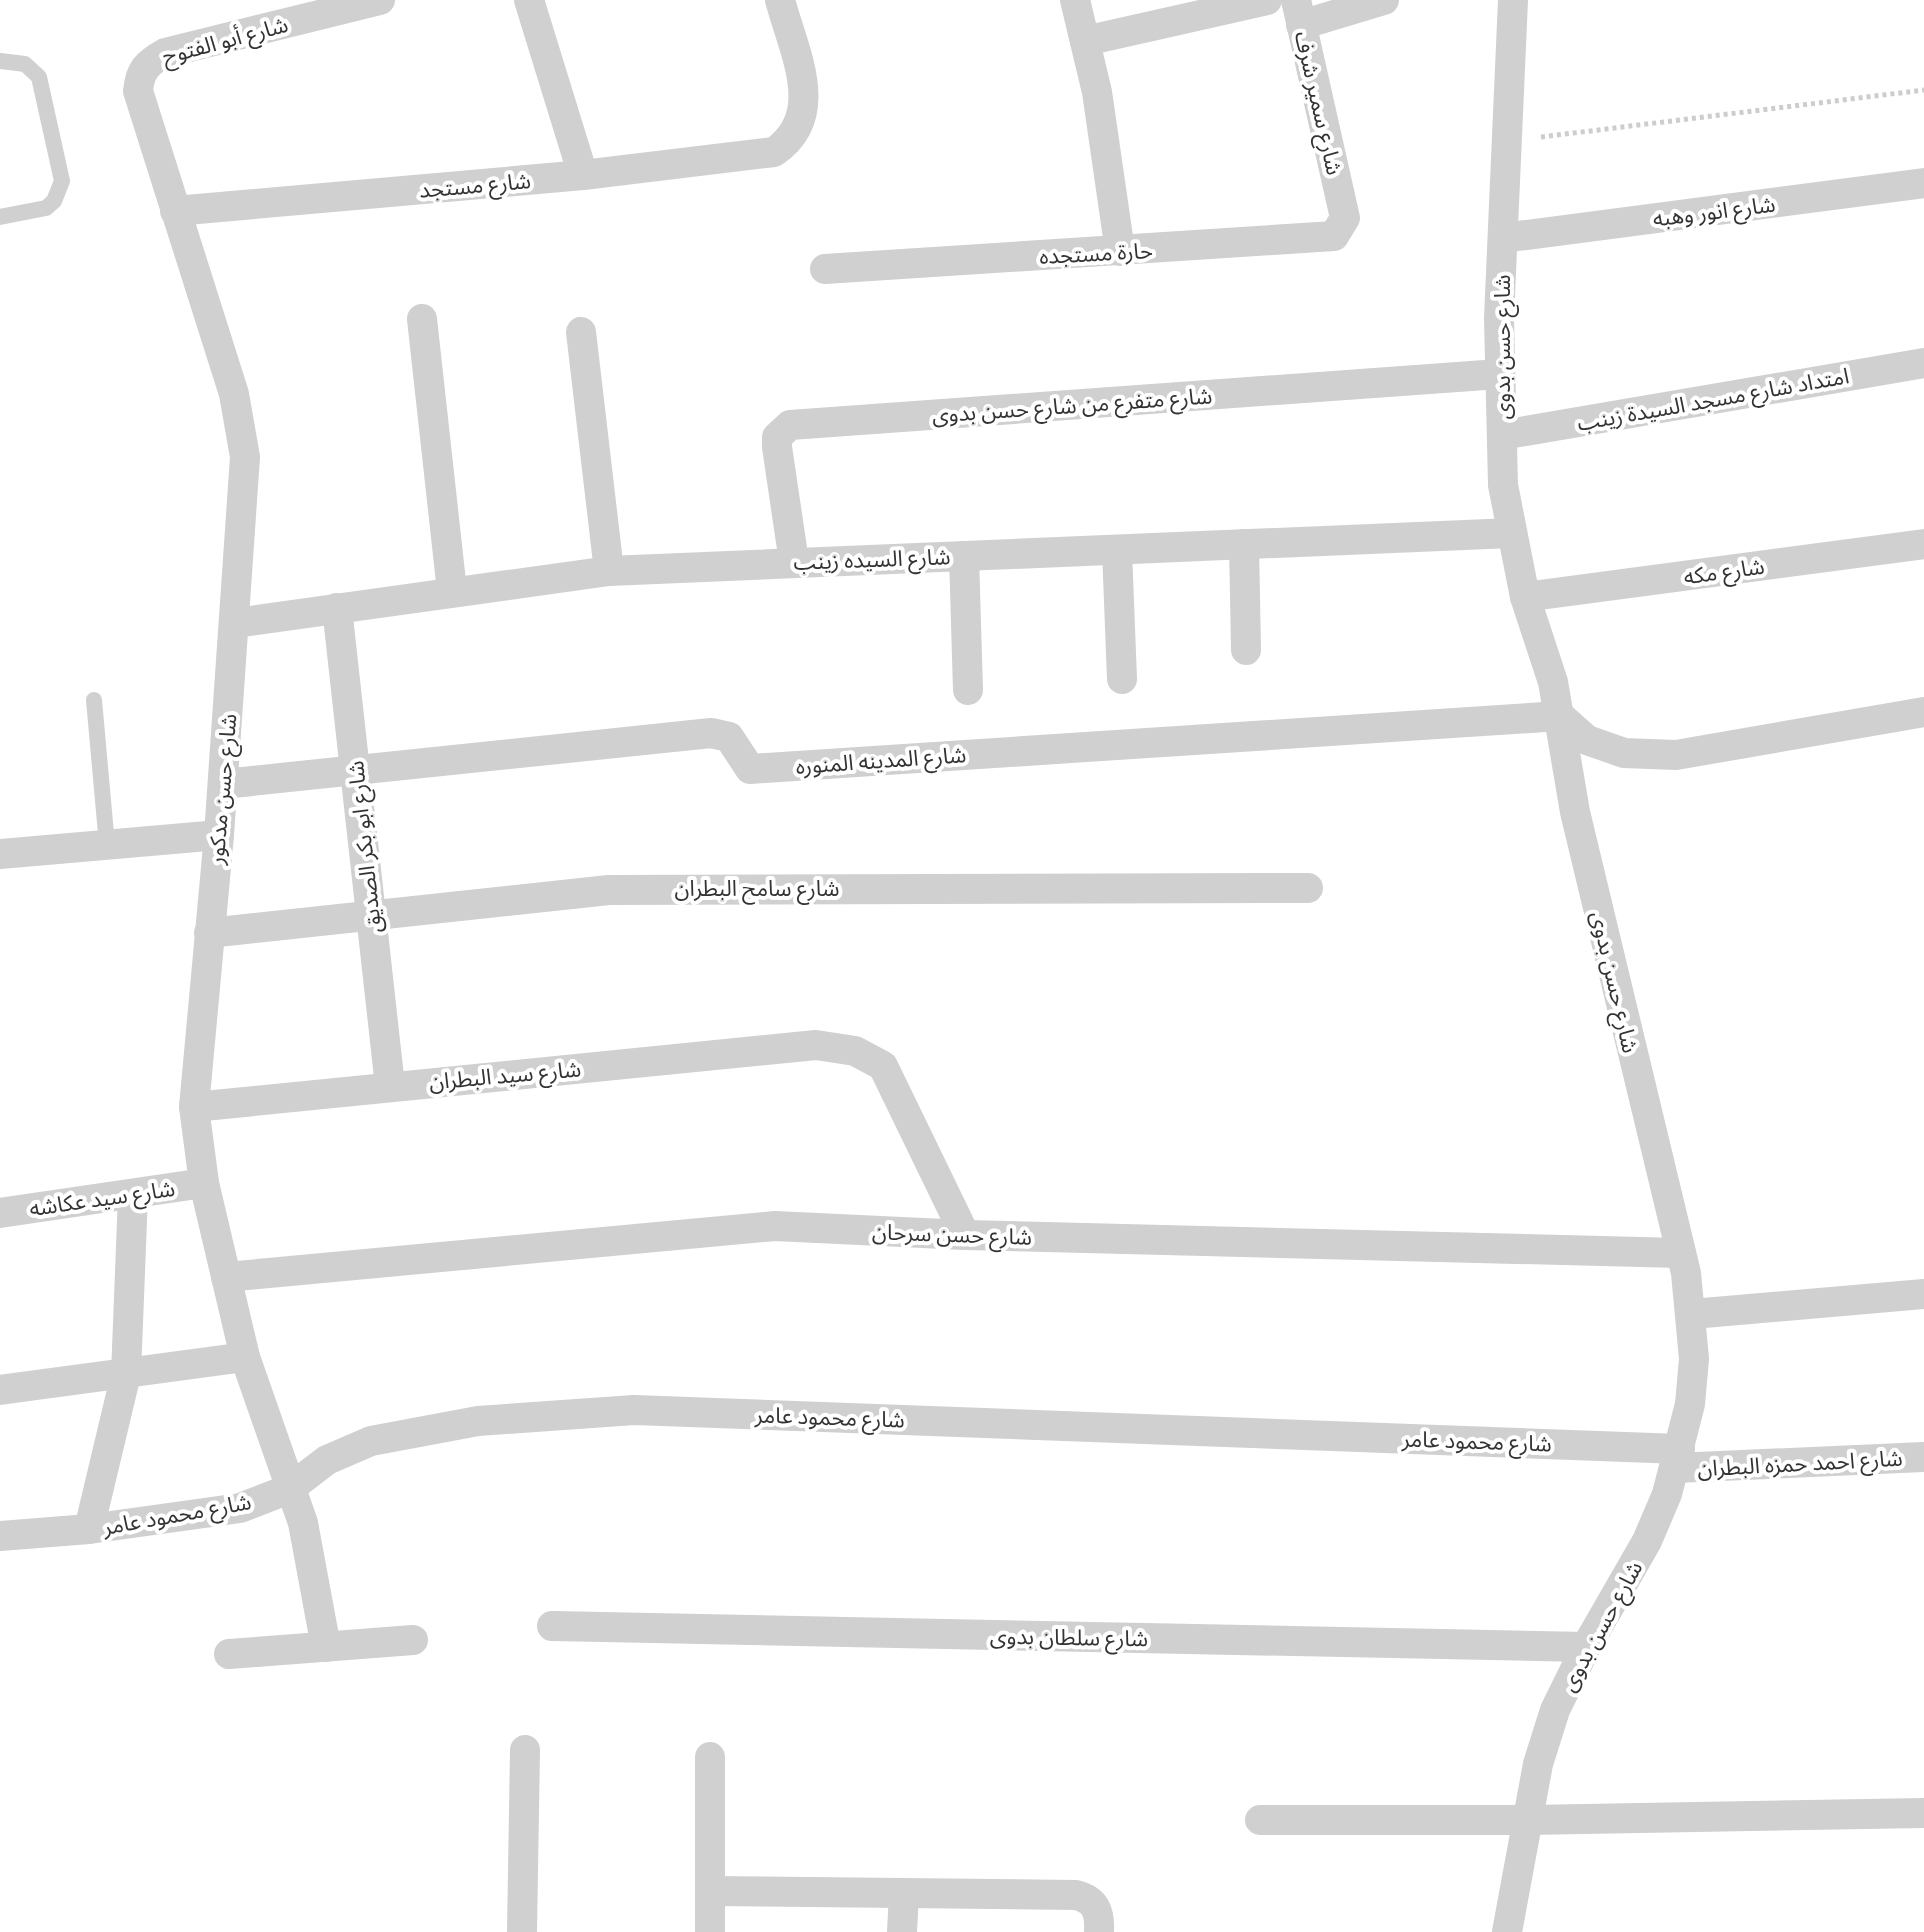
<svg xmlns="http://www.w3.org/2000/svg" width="1924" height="1932" font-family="Ubuntu,'Noto Sans Arabic',sans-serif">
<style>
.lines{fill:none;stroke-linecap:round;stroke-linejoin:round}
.path{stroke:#cdcdcd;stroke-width:5;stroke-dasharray:4 4;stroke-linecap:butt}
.lane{stroke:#d0d0d0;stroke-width:16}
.street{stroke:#d0d0d0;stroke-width:30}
.labels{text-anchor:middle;stroke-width:8;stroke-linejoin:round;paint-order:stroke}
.street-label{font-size:22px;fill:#333;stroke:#fff}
</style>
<rect width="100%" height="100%" fill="#fff"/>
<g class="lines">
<path class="path" d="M 1541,137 L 1924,90"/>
<g class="lane">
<path d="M 0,61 L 25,64 L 39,77 L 62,181 L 54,201 L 46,208 L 0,217"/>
<path d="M 94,700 L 107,845"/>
</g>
<g class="street">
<path d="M 529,0 L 583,175"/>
<path d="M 1075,0 L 1097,92 L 1120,251"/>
<path d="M 1301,25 L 1384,0"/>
<path d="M 1085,41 L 1267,0"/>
<path d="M 175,211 L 583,175 L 774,152 C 828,115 794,53 780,0"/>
<path d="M 1503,238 L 1924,183"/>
<path d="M 825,269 L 1334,236 L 1345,218 L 1296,0"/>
<path d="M 422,319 L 452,591"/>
<path d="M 581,332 L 609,571"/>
<path d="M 1502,435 L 1924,363"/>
<path d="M 1244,544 L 1246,650"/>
<path d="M 1117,550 L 1122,679"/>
<path d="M 964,556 L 968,690"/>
<path d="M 794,562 L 777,447 L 777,437 L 790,425 L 1499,374"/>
<path d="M 1525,597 L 1924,544"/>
<path d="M 337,608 L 390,1086"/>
<path d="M 235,623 L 609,571 L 1512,533"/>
<path d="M 223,784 L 711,733 L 729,737 L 750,769 L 1560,716 L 1587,740 L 1624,753 L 1676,755 L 1924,712"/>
<path d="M 0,854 L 219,835"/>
<path d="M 209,933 L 609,890 L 1308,888"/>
<path d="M 194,1107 L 816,1045 L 855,1051 L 883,1066 L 965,1235"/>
<path d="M 0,1213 L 204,1183"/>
<path d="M 226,1277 L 775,1226 L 965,1235 L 1680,1253"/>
<path d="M 1692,1314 L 1924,1294"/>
<path d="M 0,1390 L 245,1357"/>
<path d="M 1675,1468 L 1924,1457"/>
<path d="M 89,1529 L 126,1374 L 133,1195"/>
<path d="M 0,1536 L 89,1529 L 240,1508 L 289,1489 L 327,1460 L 371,1441 L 478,1421 L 634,1410 L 1680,1449"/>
<path d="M 552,1626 L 1586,1647"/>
<path d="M 326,1647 L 303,1523 L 245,1357 L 204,1183 L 194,1107 L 219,835 L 245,457 L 234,394 L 138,91 C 140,70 147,63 165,53 L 380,0"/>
<path d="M 229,1654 L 413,1640"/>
<path d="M 1260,1820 L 1528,1820 L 1924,1813"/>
<path d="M 710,1891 L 1076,1895 C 1096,1900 1100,1912 1099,1932"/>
<path d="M 522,1932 L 525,1750"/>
<path d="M 710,1932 L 710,1757"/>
<path d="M 902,1932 L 904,1893"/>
<path d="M 1507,1932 L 1538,1764 L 1555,1710 L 1586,1647 L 1647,1541 L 1667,1494 L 1690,1404 L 1694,1359 L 1686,1273 L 1575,812 L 1553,682 L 1525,597 L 1503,485 L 1499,318 L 1513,0"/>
</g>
</g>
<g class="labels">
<g class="street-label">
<text transform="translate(225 40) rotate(-15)" y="8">شارع أبو الفتوح</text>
<text transform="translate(1319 103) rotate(77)" y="8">شارع سمير شرف</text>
<text transform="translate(475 185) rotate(-5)" y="8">شارع مستجد</text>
<text transform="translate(1714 211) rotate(-7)" y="8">شارع انور وهبه</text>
<text transform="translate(1096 253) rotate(-3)" y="8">حارة مستجده</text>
<text transform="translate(1502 347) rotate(-90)" y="8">شارع حسن بدوى</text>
<text transform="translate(1713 399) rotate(-10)" y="8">امتداد شارع مسجد السيدة زينب</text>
<text transform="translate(1072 405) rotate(-4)" y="8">شارع متفرع من شارع حسن بدوى</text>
<text transform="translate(872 559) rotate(-2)" y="8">شارع السيده زينب</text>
<text transform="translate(1724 571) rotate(-8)" y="8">شارع مكه</text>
<text transform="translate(881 760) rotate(-4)" y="8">شارع المدينه المنوره</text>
<text transform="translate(222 789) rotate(-85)" y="8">شارع حسن مدكور</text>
<text transform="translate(364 847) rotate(-96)" y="8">شارع ابو بكر الصديق</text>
<text x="757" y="896">شارع سامح البطران</text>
<text transform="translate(1615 982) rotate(77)" y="8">شارع حسن بدوى</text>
<text transform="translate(505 1075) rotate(-5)" y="8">شارع سيد البطران</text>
<text transform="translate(102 1198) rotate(-8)" y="8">شارع سيد عكاشه</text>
<text transform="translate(952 1234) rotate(2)" y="8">شارع حسن سرحان</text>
<text transform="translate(830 1417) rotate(2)" y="8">شارع محمود عامر</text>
<text transform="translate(1477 1441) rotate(2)" y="8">شارع محمود عامر</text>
<text transform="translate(1800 1463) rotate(-3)" y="8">شارع احمد حمزه البطران</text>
<text transform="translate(177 1514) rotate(-10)" y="8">شارع محمود عامر</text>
<text transform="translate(1601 1626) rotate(-61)" y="8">شارع حسن بدوى</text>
<text transform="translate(1069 1637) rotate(1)" y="8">شارع سلطان بدوى</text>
</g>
</g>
</svg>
